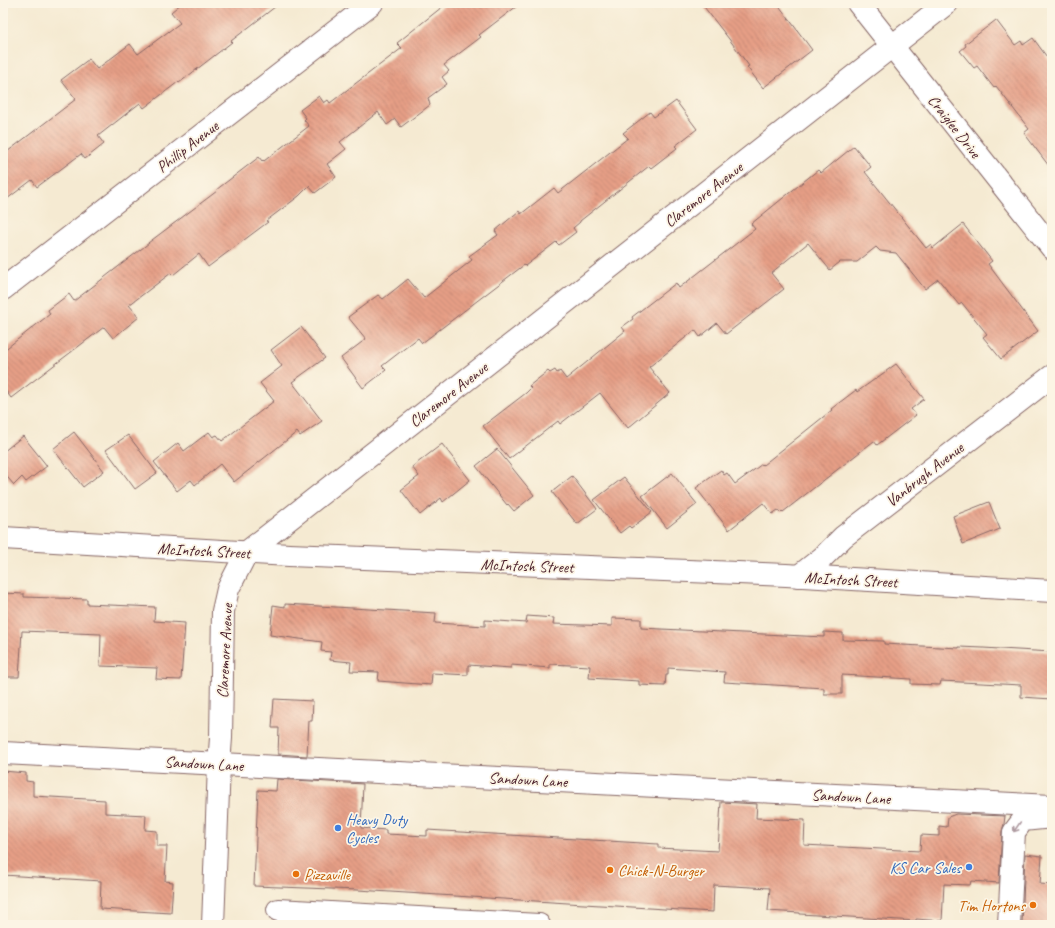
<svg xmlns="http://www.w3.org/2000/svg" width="1055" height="928" font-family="Caveat,sans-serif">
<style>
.building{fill:url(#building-back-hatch)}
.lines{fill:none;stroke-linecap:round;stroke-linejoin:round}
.minor-casing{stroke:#866665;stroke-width:24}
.minor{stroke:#fff;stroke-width:22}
.oneway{stroke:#ae9aa0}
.shop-dot{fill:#3f7fe0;stroke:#fcf5e5;stroke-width:1.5}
.food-dot{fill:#e8710a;stroke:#fcf5e5;stroke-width:1.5}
.labels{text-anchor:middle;stroke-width:3.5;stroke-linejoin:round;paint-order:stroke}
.street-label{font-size:16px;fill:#4a1f2b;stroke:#fcf5e5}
.shop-label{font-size:16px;fill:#366cbe;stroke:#fcf5e5;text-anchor:start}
.food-label{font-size:16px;fill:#c56008;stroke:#fcf5e5;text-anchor:start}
</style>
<defs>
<pattern id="building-back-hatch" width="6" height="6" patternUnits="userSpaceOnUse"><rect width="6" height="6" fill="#e69f86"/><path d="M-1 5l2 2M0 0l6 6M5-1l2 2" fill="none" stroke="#bc816e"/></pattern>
</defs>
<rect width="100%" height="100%" fill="#fcf5e5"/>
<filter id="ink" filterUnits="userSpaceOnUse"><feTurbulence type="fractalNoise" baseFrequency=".025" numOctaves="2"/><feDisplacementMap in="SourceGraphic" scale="8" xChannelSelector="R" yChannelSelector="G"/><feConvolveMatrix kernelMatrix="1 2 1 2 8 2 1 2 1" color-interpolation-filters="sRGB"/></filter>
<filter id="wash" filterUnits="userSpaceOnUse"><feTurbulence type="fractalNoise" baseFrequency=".012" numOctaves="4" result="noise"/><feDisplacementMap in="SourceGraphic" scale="16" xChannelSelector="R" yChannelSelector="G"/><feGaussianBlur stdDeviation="0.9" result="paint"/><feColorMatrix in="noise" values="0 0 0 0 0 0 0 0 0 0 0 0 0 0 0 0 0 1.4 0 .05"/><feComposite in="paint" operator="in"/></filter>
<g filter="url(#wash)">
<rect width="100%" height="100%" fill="#f5ead2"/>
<g id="blocks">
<g class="building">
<path d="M 182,3 L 280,3 L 231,41 L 232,42 L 179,83 L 178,82 L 144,108 L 140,103 L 98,136 L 104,144 L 85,159 L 81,154 L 37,187 L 32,180 L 3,202 L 3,155 L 76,99 L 61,80 L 89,59 L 97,69 L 130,44 L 138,54 L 180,23 L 171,12 Z"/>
<path d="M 447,3 L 521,3 L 479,35 L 481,37 L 444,65 L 449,71 L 442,77 L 447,84 L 428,98 L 430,105 L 401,127 L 395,119 L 387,125 L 378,112 L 340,142 L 346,149 L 327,164 L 336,177 L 315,193 L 309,186 L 299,196 L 266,221 L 268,222 L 208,267 L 199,254 L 173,275 L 171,273 L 129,305 L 139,317 L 113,338 L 104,327 L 11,398 L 3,387 L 3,351 L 50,314 L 48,310 L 69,294 L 74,301 L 149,243 L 148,243 L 217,191 L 216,190 L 259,157 L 262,161 L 263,160 L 264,161 L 309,126 L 304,120 L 306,118 L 300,110 L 319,96 L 324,103 L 328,100 L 330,103 L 402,48 L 397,43 Z"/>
<path d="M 701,3 L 777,3 L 812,50 L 763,88 L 747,67 L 749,66 L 729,39 Z"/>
<path d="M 996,20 L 1015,45 L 1021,41 L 1023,45 L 1033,38 L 1052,64 L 1052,170 L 1024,133 L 1029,129 L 996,86 L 994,88 L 977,66 L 974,68 L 960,51 L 966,46 L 965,44 Z"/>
<path d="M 676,101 L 697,129 L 675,146 L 677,148 L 651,168 L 649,166 L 580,221 L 580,222 L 573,228 L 576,232 L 559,245 L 556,242 L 525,266 L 524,265 L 422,343 L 418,338 L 382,366 L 386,370 L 363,388 L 341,358 L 366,339 L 348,317 L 378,295 L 383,299 L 408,279 L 424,298 L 472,260 L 469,256 L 498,235 L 495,231 L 519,211 L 521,214 L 554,188 L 558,193 L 628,138 L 623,133 L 650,112 L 654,117 Z"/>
<path d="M 854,146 L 871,167 L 865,172 L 926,248 L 931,244 L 933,248 L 963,224 L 992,261 L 988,264 L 1038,331 L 1001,359 L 983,337 L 987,334 L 962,303 L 959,305 L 938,279 L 925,289 L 896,253 L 880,251 L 876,247 L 857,262 L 840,262 L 830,270 L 808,243 L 771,273 L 784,289 L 726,334 L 717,323 L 700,337 L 695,330 L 649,367 L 670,393 L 628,428 L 600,393 L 560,424 L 558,421 L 509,459 L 483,426 L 526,393 L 531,388 L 529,386 L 548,371 L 550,373 L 555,370 L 557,373 L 560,371 L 566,379 L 625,331 L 622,327 L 633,319 L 632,317 L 676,283 L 679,288 L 755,229 L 751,224 L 788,194 L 818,170 L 821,173 Z"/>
<path d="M 301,327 L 325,358 L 292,382 L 322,421 L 300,436 L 297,432 L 234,482 L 220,464 L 195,485 L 191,480 L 177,491 L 154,462 L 178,443 L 184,451 L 209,432 L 213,437 L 217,435 L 222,441 L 274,401 L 260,383 L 282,366 L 271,350 Z"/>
<path d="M 896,364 L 924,399 L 911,409 L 916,415 L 877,445 L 874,441 L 783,512 L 782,511 L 780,513 L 778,510 L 772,514 L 763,503 L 729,530 L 696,488 L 721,470 L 724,475 L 727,473 L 735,484 L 762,464 L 763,465 L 832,410 L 831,409 L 856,390 L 857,392 Z"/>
<path d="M 74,432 L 104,471 L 83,487 L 53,449 Z"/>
<path d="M 128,435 L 157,473 L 135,489 L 106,450 Z"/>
<path d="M 23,436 L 47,466 L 26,482 L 22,477 L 14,485 L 3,472 L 3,452 Z"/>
<path d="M 442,444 L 470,480 L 443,502 L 441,498 L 420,515 L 401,490 L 419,476 L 412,467 Z"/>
<path d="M 497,449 L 534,495 L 514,511 L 508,504 L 507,505 L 476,466 Z"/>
<path d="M 672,473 L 697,504 L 667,528 L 642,496 Z"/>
<path d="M 572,476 L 597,509 L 577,524 L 552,492 Z"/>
<path d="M 624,477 L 652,512 L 631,528 L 629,526 L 620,533 L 594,500 Z"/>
<path d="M 989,502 L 1000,529 L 963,544 L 953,516 Z"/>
<path d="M 3,593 L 24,594 L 24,597 L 87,599 L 87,604 L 155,607 L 154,621 L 185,623 L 181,680 L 156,679 L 157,668 L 100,666 L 101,634 L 22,631 L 19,677 L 3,677 Z"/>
<path d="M 285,604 L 436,613 L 435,623 L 485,626 L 485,620 L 526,623 L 527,616 L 554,618 L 553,624 L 612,626 L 612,618 L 641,619 L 641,628 L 824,637 L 824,632 L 843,633 L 843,640 L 884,641 L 884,644 L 959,648 L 959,647 L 983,648 L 1052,652 L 1052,699 L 1021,697 L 1021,685 L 941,681 L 940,685 L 911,684 L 911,679 L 842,675 L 842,694 L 824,694 L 824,688 L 724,682 L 725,672 L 668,668 L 668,675 L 666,675 L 665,686 L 639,685 L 639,681 L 589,678 L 590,666 L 550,664 L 550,668 L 511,665 L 511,668 L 468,665 L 468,675 L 432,673 L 431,685 L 378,681 L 379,672 L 350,671 L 351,662 L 330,660 L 331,652 L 321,651 L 322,642 L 270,635 L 273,605 L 285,607 Z"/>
<path d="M 274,699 L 313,701 L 312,721 L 309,721 L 307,756 L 278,754 L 279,728 L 272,728 Z"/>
<path d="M 3,771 L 26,773 L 26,781 L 33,782 L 33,796 L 105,800 L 105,813 L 146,815 L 145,830 L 157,831 L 157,846 L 167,846 L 165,881 L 173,882 L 171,913 L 100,909 L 101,881 L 3,875 Z"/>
<path d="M 277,779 L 363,784 L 361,828 L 386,830 L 386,834 L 427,836 L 427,830 L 658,844 L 658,848 L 718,851 L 721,802 L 757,804 L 756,818 L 805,820 L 804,845 L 920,851 L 921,835 L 939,836 L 939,826 L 947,827 L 948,817 L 956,814 L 1005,816 L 1004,824 L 1002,831 L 999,883 L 971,881 L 970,885 L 944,884 L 942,921 L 916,919 L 916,921 L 800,914 L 800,913 L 768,911 L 770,888 L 714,885 L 713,912 L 358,890 L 254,886 L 258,790 L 276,791 Z"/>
<path d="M 1025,854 L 1042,856 L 1040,884 L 1052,885 L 1052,925 L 1022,925 Z"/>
</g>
</g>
</g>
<g filter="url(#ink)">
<use href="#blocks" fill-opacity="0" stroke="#866665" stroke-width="1"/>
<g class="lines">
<defs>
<g id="minor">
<path d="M 858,3 L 1052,248"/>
<path d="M 3,289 L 372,3"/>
<path d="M 3,538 L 289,555 L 786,575 L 1052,591"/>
<path d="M 799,576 L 822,558 L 843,537 L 1052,376"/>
<path d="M 3,753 L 1052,806"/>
<path d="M 278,910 L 539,925"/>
<path d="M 213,925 L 219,764 L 221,738 L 223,611 L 228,589 L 247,552 L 947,3"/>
<path d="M 1009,925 L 1014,832 L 1023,820 L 1052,817"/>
</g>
</defs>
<use href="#minor" class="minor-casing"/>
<use href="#minor" class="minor"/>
</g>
<defs><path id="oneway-shaft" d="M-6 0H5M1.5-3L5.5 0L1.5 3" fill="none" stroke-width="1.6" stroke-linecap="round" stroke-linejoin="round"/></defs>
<use class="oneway" href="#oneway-shaft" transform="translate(1017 827) rotate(124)"/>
</g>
<g class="shop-dot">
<circle cx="338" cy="828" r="4"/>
<circle cx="969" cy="867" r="4"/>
</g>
<g class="food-dot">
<circle cx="610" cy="870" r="4"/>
<circle cx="296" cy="874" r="4"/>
<circle cx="1033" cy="905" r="4"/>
</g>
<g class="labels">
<g class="street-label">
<text transform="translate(955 126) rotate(52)" y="6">Craiglee Drive</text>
<text transform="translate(187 146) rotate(-38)" y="6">Phillip Avenue</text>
<text transform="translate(703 194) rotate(-38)" y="6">Claremore Avenue</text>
<text transform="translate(448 394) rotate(-38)" y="6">Claremore Avenue</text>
<text transform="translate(924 474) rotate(-38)" y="6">Vanbrugh Avenue</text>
<text transform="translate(204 550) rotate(3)" y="6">McIntosh Street</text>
<text transform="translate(527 565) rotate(2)" y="6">McIntosh Street</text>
<text transform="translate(851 579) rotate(3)" y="6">McIntosh Street</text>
<text transform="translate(224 651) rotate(-87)" y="6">Claremore Avenue</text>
<text transform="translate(204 763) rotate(3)" y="6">Sandown Lane</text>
<text transform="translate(528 779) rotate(3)" y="6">Sandown Lane</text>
<text transform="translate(851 796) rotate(3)" y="6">Sandown Lane</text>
</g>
<g class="shop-label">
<text x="346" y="825">Heavy Duty<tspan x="346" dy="18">Cycles</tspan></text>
<text x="961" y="873" text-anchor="end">KS Car Sales</text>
</g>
<g class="food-label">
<text x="618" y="876">Chick-N-Burger</text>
<text x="304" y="880">Pizzaville</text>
<text x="1025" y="911" text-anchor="end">Tim Hortons</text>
</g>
</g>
<rect width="1055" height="928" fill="none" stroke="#fcf5e5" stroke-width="16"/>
</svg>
